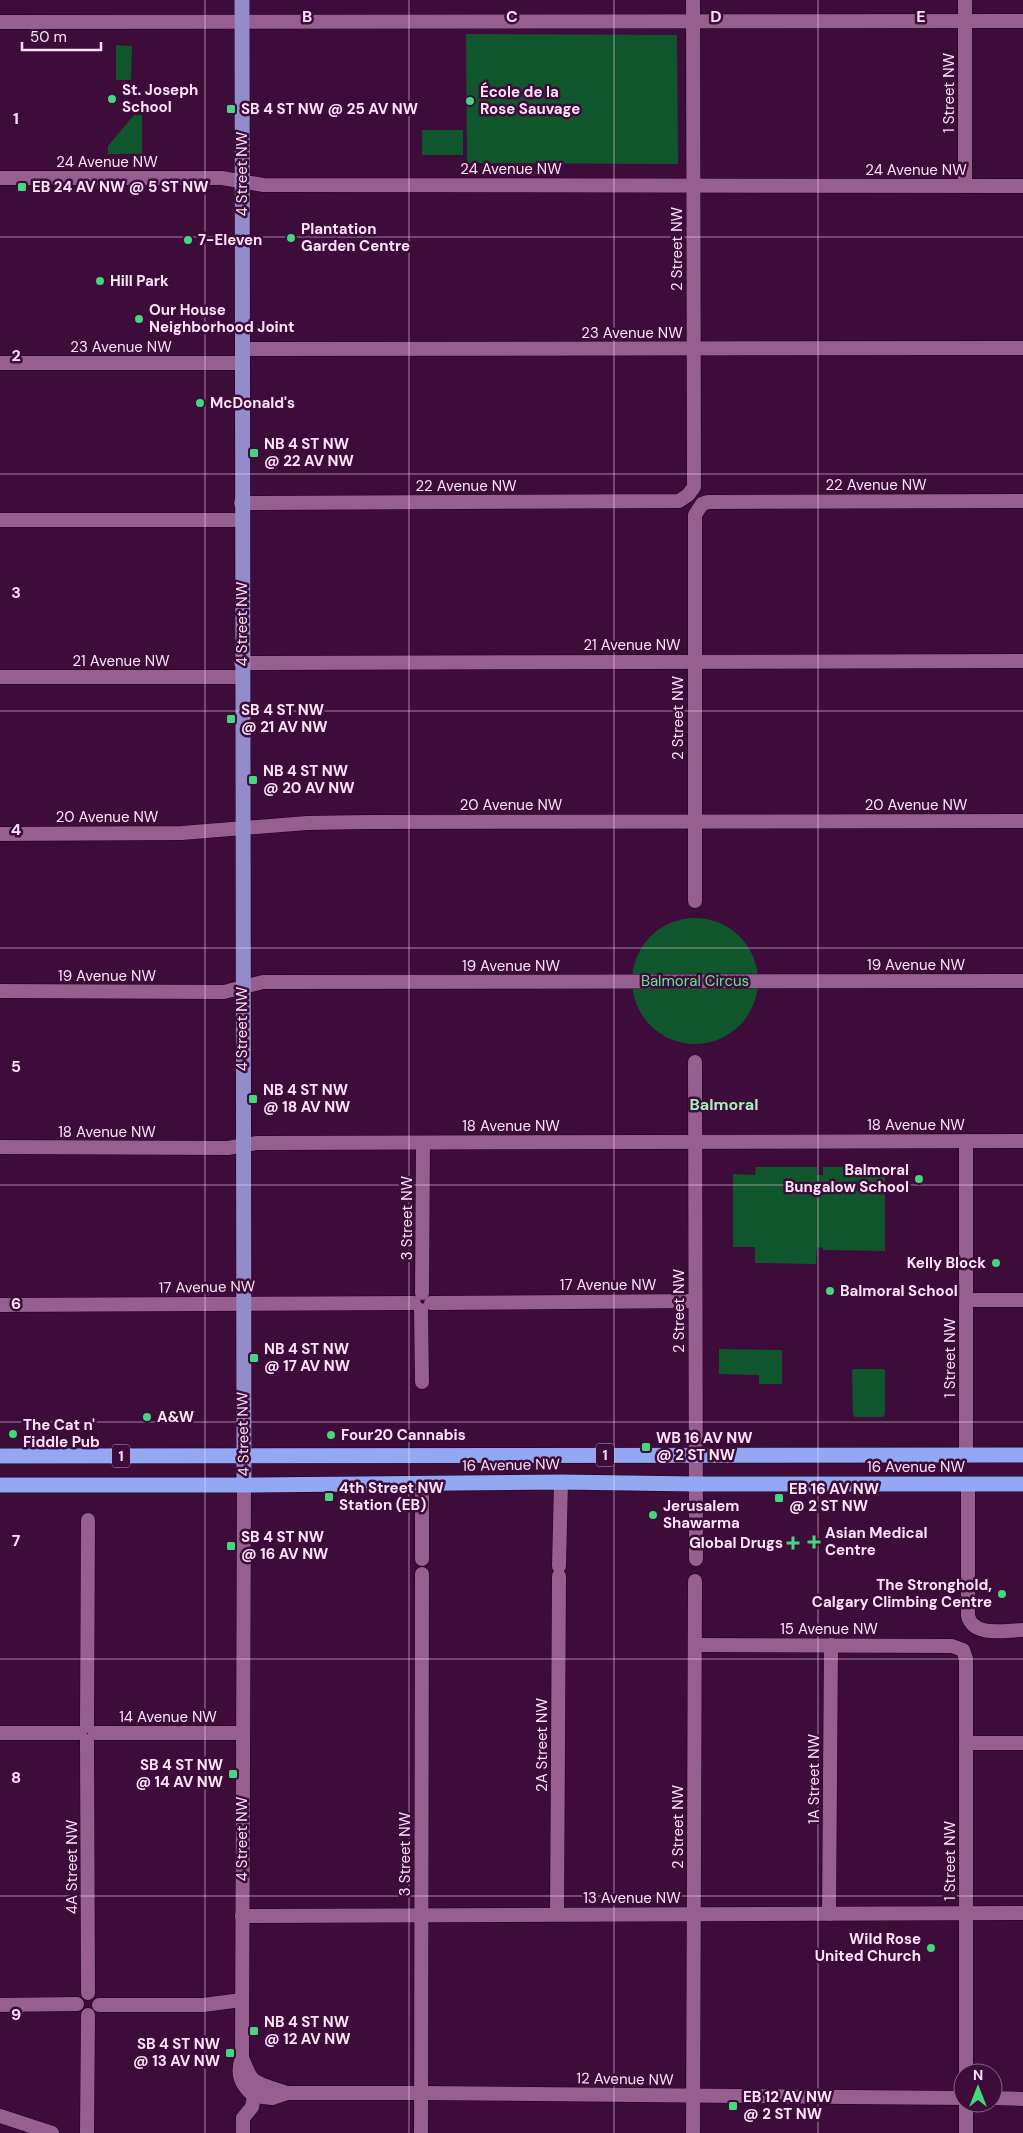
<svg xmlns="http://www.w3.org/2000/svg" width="1023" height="2133" font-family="'DM Sans',sans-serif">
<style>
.green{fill:#10562c}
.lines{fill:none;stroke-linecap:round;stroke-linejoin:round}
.minor-casing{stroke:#1f001d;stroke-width:15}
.major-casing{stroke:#1f001d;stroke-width:16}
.highway-casing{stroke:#1f001d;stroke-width:16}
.minor{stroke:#965f8f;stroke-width:14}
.major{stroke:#948bcb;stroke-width:15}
.highway{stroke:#93a8f3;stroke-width:15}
.grid{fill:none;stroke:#fce3f8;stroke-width:1;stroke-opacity:0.55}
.poi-dot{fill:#44d77b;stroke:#3e0c3a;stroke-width:2}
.labels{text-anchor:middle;stroke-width:5;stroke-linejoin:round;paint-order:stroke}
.shield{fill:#3e0c3a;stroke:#c3a2bf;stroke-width:1}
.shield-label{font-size:14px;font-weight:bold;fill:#fce3f8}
.poi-label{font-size:15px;font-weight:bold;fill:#fce3f8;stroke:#3e0c3a;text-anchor:start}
.street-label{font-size:15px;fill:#fce3f8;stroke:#3e0c3a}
.park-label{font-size:15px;fill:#61e98f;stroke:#3e0c3a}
.neighbourhood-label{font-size:16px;font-weight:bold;fill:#a9efbb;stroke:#3e0c3a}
.grid-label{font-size:16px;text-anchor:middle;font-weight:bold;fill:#fce3f8;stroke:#3e0c3a;stroke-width:5;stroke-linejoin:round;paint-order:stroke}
</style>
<rect width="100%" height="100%" fill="#3e0c3a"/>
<g class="green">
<path d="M 466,34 L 677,35 L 678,164 L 467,163 Z"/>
<path d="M 116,45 L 132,46 L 131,80 L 116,80 Z"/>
<path d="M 134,115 L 142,115 L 142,154 L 108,154 L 108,146 Z"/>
<rect x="422" y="130" width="41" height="25"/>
<circle cx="695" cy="981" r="63"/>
<path d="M 756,1167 L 817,1167 L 817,1175 L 823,1175 L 823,1167 L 885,1167 L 885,1251 L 823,1250 L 823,1248 L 817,1247 L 816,1264 L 755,1263 L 755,1247 L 733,1247 L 733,1174 L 755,1175 Z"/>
<path d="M 719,1349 L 782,1350 L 782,1384 L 759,1384 L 759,1375 L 719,1374 Z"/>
<path d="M 855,1369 L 883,1369 L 885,1370 L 885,1414 L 883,1417 L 855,1417 L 853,1414 L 852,1370 Z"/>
</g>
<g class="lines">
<defs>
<g id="minor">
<path d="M 0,22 L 1023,21"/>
<path d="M 0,178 L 222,178 L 263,185 L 1023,186"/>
<path d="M 965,186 L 965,0"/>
<path d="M 242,349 L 1023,348"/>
<path d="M 0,363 L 242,363"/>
<path d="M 241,503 L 679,501 L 688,495 L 694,487 L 693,0"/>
<path d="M 0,520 L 242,520"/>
<path d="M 241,663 L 1023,661"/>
<path d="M 0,677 L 242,677"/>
<path d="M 0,834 L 182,833 L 307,823 L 366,822 L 1023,821"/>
<path d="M 695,901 L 695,515 L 702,504 L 708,502 L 1023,501"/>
<path d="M 0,991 L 224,992 L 263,982 L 1023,981"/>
<path d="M 695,1062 L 696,1559"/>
<path d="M 966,1141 L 966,1455"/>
<path d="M 0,1147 L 228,1148 L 257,1143 L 1023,1141"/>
<path d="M 422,1293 L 423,1143"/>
<path d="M 966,1300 L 1023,1300"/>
<path d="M 431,1303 L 695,1301"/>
<path d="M 0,1305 L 414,1303"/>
<path d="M 421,1310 L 422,1382"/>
<path d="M 968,1484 L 968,1616 C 974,1638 1005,1630 1023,1630"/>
<path d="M 244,1485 L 242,2058 C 236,2074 241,2085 254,2096 L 272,2098 L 287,2093 L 422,2093 L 963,2098"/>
<path d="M 422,1559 L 422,1484"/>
<path d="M 559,1566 L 561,1482"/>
<path d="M 695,1645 L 952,1646 L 963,1650 L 966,1659 L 966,2073"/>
<path d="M 87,1726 L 88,1520"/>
<path d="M 0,1733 L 80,1733"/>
<path d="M 95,1733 L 242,1733"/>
<path d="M 87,1741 L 88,1993"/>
<path d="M 966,1743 L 1023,1743"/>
<path d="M 557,1914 L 559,1576"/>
<path d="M 829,1914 L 831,1645"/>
<path d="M 242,1916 L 1023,1913"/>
<path d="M 0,2005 L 77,2004"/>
<path d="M 99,2005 L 203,2005 L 242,2000"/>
<path d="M 242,2058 C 245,2064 247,2071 251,2077 C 256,2085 277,2089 287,2093"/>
<path d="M 993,2098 L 1023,2099"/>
<path d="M 966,2103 L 966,2133"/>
<path d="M 0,2116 L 52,2133"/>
<path d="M 87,2133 L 88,2015"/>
<path d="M 243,2133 L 243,2118 L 252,2107 L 254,2096"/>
<path d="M 421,2133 L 422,1574"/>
<path d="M 693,2133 L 695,1581"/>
</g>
<path id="major" d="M 242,0 L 244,1485"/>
<g id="highway">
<path d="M 0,1456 L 1023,1455"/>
<path d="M 0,1485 L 244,1485 L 561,1482 L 695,1484 L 1023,1484"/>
</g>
</defs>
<use href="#minor" class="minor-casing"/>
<use href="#major" class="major-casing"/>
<use href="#highway" class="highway-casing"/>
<use href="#minor" class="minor"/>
<use href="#major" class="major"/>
<use href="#highway" class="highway"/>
</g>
<path class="grid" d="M 205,0 L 205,2133M 409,0 L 409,2133M 614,0 L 614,2133M 818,0 L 818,2133M 0,237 L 1023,237M 0,474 L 1023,474M 0,711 L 1023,711M 0,948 L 1023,948M 0,1185 L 1023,1185M 0,1422 L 1023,1422M 0,1659 L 1023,1659M 0,1896 L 1023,1896"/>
<g class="poi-dot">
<circle cx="112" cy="99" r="5"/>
<circle cx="470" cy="101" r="5"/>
<rect x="226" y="104" width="10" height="10" rx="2.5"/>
<rect x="17" y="182" width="10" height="10" rx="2.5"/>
<circle cx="291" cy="238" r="5"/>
<circle cx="188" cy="240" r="5"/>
<circle cx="100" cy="281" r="5"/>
<circle cx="139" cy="319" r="5"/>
<circle cx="200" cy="403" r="5"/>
<rect x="249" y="448" width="10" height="10" rx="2.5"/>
<rect x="226" y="714" width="10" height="10" rx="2.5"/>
<rect x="248" y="775" width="10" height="10" rx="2.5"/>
<rect x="248" y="1094" width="10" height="10" rx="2.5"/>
<circle cx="919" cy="1179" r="5"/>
<circle cx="996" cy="1263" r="5"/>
<circle cx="830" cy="1291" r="5"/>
<rect x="249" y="1353" width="10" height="10" rx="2.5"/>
<circle cx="147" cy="1417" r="5"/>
<circle cx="13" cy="1434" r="5"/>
<circle cx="331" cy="1435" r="5"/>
<rect x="641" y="1442" width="10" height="10" rx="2.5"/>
<rect x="324" y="1492" width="10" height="10" rx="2.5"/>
<rect x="774" y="1493" width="10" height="10" rx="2.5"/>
<circle cx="653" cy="1515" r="5"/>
<path d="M811.5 1534.5h5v5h5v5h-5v5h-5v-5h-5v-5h5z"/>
<path d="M790.5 1535.5h5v5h5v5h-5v5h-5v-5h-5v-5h5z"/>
<rect x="226" y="1541" width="10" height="10" rx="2.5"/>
<circle cx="1002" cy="1594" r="5"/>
<rect x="228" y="1769" width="10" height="10" rx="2.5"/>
<circle cx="931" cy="1948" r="5"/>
<rect x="249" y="2026" width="10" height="10" rx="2.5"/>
<rect x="225" y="2048" width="10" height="10" rx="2.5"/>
<rect x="728" y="2101" width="10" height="10" rx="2.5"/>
</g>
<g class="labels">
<g class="shield">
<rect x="596" y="1443.5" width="18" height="23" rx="4"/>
<rect x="112" y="1444.5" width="18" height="23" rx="4"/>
</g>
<g class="shield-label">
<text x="605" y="1460">1</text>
<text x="121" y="1461">1</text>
</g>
<g class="poi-label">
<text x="122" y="95">St. Joseph<tspan x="122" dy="17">School</tspan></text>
<text x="480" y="97">École de la<tspan x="480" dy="17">Rose Sauvage</tspan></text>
<text x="241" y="114">SB 4 ST NW @ 25 AV NW</text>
<text x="32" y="192">EB 24 AV NW @ 5 ST NW</text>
<text x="301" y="234">Plantation<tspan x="301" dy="17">Garden Centre</tspan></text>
<text x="198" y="245">7-Eleven</text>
<text x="110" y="286">Hill Park</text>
<text x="149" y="315">Our House<tspan x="149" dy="17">Neighborhood Joint</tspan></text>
<text x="210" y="408">McDonald's</text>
<text x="264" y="449">NB 4 ST NW<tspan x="264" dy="17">@ 22 AV NW</tspan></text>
<text x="241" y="715">SB 4 ST NW<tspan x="241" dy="17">@ 21 AV NW</tspan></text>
<text x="263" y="776">NB 4 ST NW<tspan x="263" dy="17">@ 20 AV NW</tspan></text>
<text x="263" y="1095">NB 4 ST NW<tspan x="263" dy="17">@ 18 AV NW</tspan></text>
<text x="909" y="1175" text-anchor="end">Balmoral<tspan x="909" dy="17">Bungalow School</tspan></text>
<text x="986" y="1268" text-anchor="end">Kelly Block</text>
<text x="840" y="1296">Balmoral School</text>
<text x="264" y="1354">NB 4 ST NW<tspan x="264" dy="17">@ 17 AV NW</tspan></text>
<text x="157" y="1422">A&amp;W</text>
<text x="23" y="1430">The Cat n'<tspan x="23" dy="17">Fiddle Pub</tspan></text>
<text x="341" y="1440">Four20 Cannabis</text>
<text x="656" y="1443">WB 16 AV NW<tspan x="656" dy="17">@ 2 ST NW</tspan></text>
<text x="339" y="1493">4th Street NW<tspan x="339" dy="17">Station (EB)</tspan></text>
<text x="789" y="1494">EB 16 AV NW<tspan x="789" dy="17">@ 2 ST NW</tspan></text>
<text x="663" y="1511">Jerusalem<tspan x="663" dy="17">Shawarma</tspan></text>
<text x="825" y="1538">Asian Medical<tspan x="825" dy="17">Centre</tspan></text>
<text x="241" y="1542">SB 4 ST NW<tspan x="241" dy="17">@ 16 AV NW</tspan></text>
<text x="783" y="1548" text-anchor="end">Global Drugs</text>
<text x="992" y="1590" text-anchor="end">The Stronghold,<tspan x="992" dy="17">Calgary Climbing Centre</tspan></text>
<text x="223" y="1770" text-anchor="end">SB 4 ST NW<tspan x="223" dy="17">@ 14 AV NW</tspan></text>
<text x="921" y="1944" text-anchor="end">Wild Rose<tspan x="921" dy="17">United Church</tspan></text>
<text x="264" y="2027">NB 4 ST NW<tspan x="264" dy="17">@ 12 AV NW</tspan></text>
<text x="220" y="2049" text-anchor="end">SB 4 ST NW<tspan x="220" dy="17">@ 13 AV NW</tspan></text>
<text x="743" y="2102">EB 12 AV NW<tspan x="743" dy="17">@ 2 ST NW</tspan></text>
</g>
<g class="street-label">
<text transform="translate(949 93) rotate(-90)" y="5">1 Street NW</text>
<text x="107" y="167">24 Avenue NW</text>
<text x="511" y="174">24 Avenue NW</text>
<text x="916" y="175">24 Avenue NW</text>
<text transform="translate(242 174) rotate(-90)" y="5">4 Street NW</text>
<text transform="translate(677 249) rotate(-90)" y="5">2 Street NW</text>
<text x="632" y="338">23 Avenue NW</text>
<text x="121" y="352">23 Avenue NW</text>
<text x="876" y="490">22 Avenue NW</text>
<text x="466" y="491">22 Avenue NW</text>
<text transform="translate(242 624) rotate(-90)" y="5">4 Street NW</text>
<text x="632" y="650">21 Avenue NW</text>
<text x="121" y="666">21 Avenue NW</text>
<text transform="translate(678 718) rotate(-90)" y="5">2 Street NW</text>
<text x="511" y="810">20 Avenue NW</text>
<text x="916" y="810">20 Avenue NW</text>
<text x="107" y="822">20 Avenue NW</text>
<text x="916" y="970">19 Avenue NW</text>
<text x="511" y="971">19 Avenue NW</text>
<text x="107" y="981">19 Avenue NW</text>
<text transform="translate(242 1029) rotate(-90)" y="5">4 Street NW</text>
<text x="916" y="1130">18 Avenue NW</text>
<text x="511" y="1131">18 Avenue NW</text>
<text x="107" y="1137">18 Avenue NW</text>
<text transform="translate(407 1218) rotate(-90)" y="5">3 Street NW</text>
<text x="608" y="1290">17 Avenue NW</text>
<text transform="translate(207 1287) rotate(-1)" y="5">17 Avenue NW</text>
<text transform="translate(679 1311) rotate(-90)" y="5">2 Street NW</text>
<text transform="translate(950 1358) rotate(-90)" y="5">1 Street NW</text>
<text transform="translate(243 1434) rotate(-91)" y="5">4 Street NW</text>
<text transform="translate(511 1465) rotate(-1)" y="5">16 Avenue NW</text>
<text x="916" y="1472">16 Avenue NW</text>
<text x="829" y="1634">15 Avenue NW</text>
<text x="168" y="1722">14 Avenue NW</text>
<text transform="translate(542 1745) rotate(-90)" y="5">2A Street NW</text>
<text transform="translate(814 1779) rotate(-90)" y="5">1A Street NW</text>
<text transform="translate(678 1827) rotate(-90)" y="5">2 Street NW</text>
<text transform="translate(242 1839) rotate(-90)" y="5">4 Street NW</text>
<text transform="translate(405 1854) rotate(-90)" y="5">3 Street NW</text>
<text transform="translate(950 1861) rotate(-90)" y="5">1 Street NW</text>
<text transform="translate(72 1867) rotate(-90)" y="5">4A Street NW</text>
<text x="632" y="1903">13 Avenue NW</text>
<text transform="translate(625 2079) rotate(1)" y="5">12 Avenue NW</text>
</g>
<g class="park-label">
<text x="695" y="986">Balmoral Circus</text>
</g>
<g class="neighbourhood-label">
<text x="724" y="1110">Balmoral</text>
</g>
</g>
<g class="grid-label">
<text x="307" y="22">B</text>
<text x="512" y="22">C</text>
<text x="716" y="22">D</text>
<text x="921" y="22">E</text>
<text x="16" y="124">1</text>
<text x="16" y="361">2</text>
<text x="16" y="598">3</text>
<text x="16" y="835">4</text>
<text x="16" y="1072">5</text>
<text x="16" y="1309">6</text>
<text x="16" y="1546">7</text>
<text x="16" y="1783">8</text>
<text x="16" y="2020">9</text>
</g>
<g transform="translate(978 2088)"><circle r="24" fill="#3e0c3a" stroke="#8a6286"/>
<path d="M0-4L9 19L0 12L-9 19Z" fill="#44d77b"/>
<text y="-8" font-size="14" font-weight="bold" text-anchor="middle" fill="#fce3f8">N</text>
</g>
<path d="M22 42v8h79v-8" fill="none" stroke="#fce3f8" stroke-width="2.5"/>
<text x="30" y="42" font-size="15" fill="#fce3f8" stroke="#3e0c3a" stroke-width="4" paint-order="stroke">50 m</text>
</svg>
